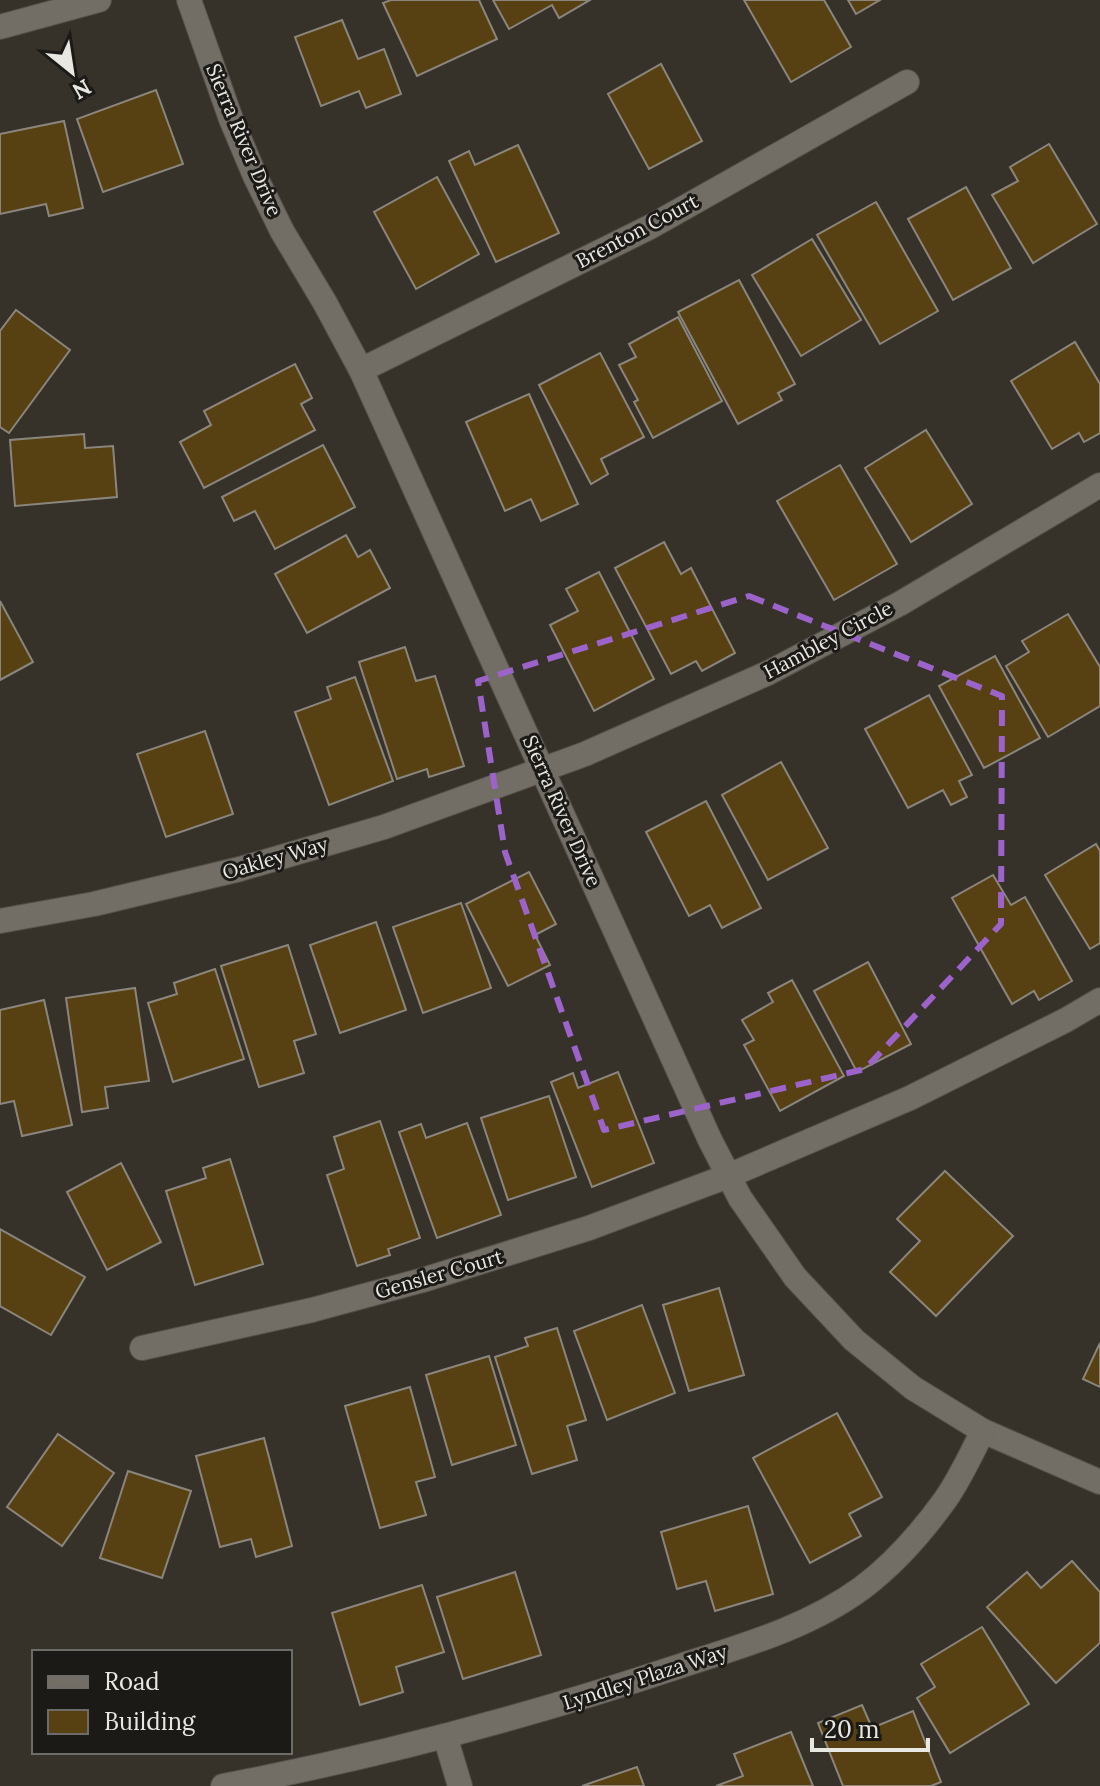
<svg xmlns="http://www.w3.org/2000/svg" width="1100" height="1786" font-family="Lora,serif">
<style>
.building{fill:#574012;stroke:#8b867d;stroke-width:2}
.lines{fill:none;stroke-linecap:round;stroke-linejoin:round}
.street-casing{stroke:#534f49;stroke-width:26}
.street{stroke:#726d65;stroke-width:24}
.marked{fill:none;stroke:#9c64ca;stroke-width:6;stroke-dasharray:16 10;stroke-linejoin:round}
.labels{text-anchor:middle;stroke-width:6;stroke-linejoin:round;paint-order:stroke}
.street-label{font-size:20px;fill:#e9e7e2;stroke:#1c1a17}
</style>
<rect width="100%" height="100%" fill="#36322a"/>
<g class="building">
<path d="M 391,0 L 479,0 L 497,39 L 417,76 L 383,3 Z"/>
<path d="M 493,0 L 590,0 L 559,18 L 552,5 L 509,29 Z"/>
<path d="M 744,0 L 824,0 L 851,47 L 791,82 Z"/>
<path d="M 848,0 L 880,0 L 856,14 Z"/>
<path d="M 342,20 L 358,59 L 384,49 L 401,94 L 366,108 L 359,91 L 321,106 L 295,37 Z"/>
<path d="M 661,64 L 702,141 L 649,169 L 608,94 Z"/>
<path d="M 156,90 L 183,164 L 103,192 L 77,119 Z"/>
<path d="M 64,121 L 83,208 L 49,216 L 46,204 L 0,214 L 0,134 Z"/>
<path d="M 1049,144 L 1097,224 L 1033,263 L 992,195 L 1018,181 L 1010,167 Z"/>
<path d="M 518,145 L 559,233 L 496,262 L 449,161 L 469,151 L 475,165 Z"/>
<path d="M 437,177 L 479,254 L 416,289 L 374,212 Z"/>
<path d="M 966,187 L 1011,268 L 953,300 L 908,219 Z"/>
<path d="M 876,202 L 938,311 L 880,344 L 817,235 Z"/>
<path d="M 812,239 L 861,320 L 801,356 L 752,275 Z"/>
<path d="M 739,280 L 795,384 L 778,393 L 782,400 L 738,424 L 678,312 Z"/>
<path d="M 16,310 L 70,350 L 9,433 L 0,427 L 0,331 Z"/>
<path d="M 678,317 L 722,401 L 653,438 L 634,402 L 638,400 L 619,365 L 636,357 L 629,344 Z"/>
<path d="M 1075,342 L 1100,384 L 1100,433 L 1084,442 L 1079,433 L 1052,449 L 1011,381 Z"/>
<path d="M 600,353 L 644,437 L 601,459 L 608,474 L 591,484 L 539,385 Z"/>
<path d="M 295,364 L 312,398 L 301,404 L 315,430 L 204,488 L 180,442 L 211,425 L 204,411 Z"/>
<path d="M 529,394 L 578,504 L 541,521 L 531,499 L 505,511 L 466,422 Z"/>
<path d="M 926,430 L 972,504 L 911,542 L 865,468 Z"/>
<path d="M 84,434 L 85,448 L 113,446 L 117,497 L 15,506 L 10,440 Z"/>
<path d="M 323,445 L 355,507 L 275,549 L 255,511 L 234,521 L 222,497 Z"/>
<path d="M 840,465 L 897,564 L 834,600 L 777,501 Z"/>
<path d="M 346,535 L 358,557 L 370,550 L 390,588 L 307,633 L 275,574 Z"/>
<path d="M 664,542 L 681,574 L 691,568 L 735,653 L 702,671 L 696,661 L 671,674 L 615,568 Z"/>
<path d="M 599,572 L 654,679 L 594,711 L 550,625 L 578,611 L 566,589 Z"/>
<path d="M 0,601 L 33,662 L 0,680 Z"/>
<path d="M 1068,614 L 1100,667 L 1100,706 L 1048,737 L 1006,666 L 1029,652 L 1022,641 Z"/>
<path d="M 405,647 L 416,681 L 435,676 L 464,766 L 429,777 L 427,769 L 397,779 L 359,662 Z"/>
<path d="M 995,656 L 1040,738 L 984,768 L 939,686 Z"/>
<path d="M 355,677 L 393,781 L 329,805 L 295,712 L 331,699 L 327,687 Z"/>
<path d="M 929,695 L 972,775 L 959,781 L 967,797 L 951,805 L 943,790 L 908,808 L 865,729 Z"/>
<path d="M 205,731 L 233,814 L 166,837 L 137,754 Z"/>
<path d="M 781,762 L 828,848 L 768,880 L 722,795 Z"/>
<path d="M 706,801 L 761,908 L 722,928 L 710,905 L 689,916 L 646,832 Z"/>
<path d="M 1096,844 L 1100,851 L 1100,943 L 1090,949 L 1045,875 Z"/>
<path d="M 529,872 L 556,924 L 535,935 L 550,965 L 508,986 L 466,904 Z"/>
<path d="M 993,875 L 1011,905 L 1025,897 L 1072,981 L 1039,1000 L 1034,991 L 1012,1004 L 952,898 Z"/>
<path d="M 461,903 L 491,988 L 423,1013 L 393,927 Z"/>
<path d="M 376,922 L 406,1010 L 340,1033 L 310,945 Z"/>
<path d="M 288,945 L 316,1034 L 294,1041 L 304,1073 L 259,1087 L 221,966 Z"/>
<path d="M 868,962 L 911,1044 L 857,1072 L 814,991 Z"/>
<path d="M 215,969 L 244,1059 L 173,1082 L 148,1003 L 177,994 L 174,983 Z"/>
<path d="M 792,980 L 844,1076 L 780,1111 L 744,1045 L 754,1040 L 742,1020 L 773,1002 L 768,993 Z"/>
<path d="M 135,988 L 149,1081 L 105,1087 L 108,1108 L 82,1112 L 66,998 Z"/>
<path d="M 44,1000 L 72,1125 L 22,1136 L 14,1101 L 0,1104 L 0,1010 Z"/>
<path d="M 618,1072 L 654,1163 L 592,1187 L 551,1082 L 573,1073 L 578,1088 Z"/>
<path d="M 549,1096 L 576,1177 L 508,1200 L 481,1118 Z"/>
<path d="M 380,1121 L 420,1238 L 388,1249 L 390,1255 L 357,1266 L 327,1175 L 344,1169 L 334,1137 Z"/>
<path d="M 467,1123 L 501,1215 L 437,1238 L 399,1132 L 421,1124 L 426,1138 Z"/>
<path d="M 230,1159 L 263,1264 L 195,1285 L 166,1191 L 206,1178 L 203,1168 Z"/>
<path d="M 121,1163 L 161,1242 L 107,1270 L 67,1192 Z"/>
<path d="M 945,1171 L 1013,1236 L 936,1316 L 890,1272 L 920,1241 L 897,1219 Z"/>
<path d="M 0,1229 L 85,1277 L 51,1335 L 0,1306 Z"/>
<path d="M 719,1288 L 744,1375 L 689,1391 L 663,1305 Z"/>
<path d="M 642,1305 L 675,1393 L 607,1420 L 574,1331 Z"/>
<path d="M 557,1328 L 586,1420 L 567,1426 L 577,1460 L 532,1474 L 495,1357 L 528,1346 L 525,1338 Z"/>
<path d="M 1100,1343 L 1100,1387 L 1083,1379 Z"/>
<path d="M 489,1356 L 516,1445 L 452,1465 L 426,1375 Z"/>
<path d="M 410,1387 L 435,1477 L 416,1482 L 426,1515 L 380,1528 L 345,1406 Z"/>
<path d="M 837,1413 L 882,1497 L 849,1514 L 861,1536 L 810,1563 L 753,1458 Z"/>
<path d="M 58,1434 L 114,1473 L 62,1546 L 7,1507 Z"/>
<path d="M 264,1438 L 292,1546 L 256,1557 L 251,1539 L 220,1547 L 196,1456 Z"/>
<path d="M 128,1471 L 191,1491 L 162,1578 L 100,1558 Z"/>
<path d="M 748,1506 L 773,1594 L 715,1611 L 706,1581 L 677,1589 L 661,1532 Z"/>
<path d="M 1072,1561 L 1100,1592 L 1100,1643 L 1056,1683 L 987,1607 L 1027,1572 L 1041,1588 Z"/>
<path d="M 515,1572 L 541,1655 L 463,1679 L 437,1597 Z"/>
<path d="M 422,1585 L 444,1652 L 396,1667 L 403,1692 L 360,1705 L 332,1613 Z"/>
<path d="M 982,1627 L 1029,1704 L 950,1753 L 917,1698 L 935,1687 L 921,1664 Z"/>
<path d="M 862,1705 L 872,1728 L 913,1711 L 941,1782 L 931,1786 L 843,1786 L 818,1723 Z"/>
<path d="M 791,1732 L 813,1786 L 716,1786 L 743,1776 L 734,1754 Z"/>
<path d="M 637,1767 L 644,1786 L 582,1786 Z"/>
</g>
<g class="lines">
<defs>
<g id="street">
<path d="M 189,0 L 231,119 L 255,176 L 282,231 L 325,303 L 361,370 L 710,1140 L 740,1198 L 795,1277 L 854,1340 L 913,1388 L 983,1431 L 1100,1482"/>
<path d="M 0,27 L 99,0"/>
<path d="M 361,370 L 650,227 L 907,82"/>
<path d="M 0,921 L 94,904 L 240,869 L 384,827 L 585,754 L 768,673 L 901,603 L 1100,485"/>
<path d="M 142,1348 L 312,1310 L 423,1280 L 589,1228 L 728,1176 L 910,1098 L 1066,1020 L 1100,1000"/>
<path d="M 445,1736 L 460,1786"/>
<path d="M 223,1786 C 375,1757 526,1717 674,1668 C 738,1647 806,1629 862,1588 C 894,1564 922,1532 945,1500 C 960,1479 971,1454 983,1431"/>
</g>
</defs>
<use href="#street" class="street-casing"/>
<use href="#street" class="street"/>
</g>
<path class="marked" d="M 749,596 L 1002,696 L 1001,924 L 865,1069 L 604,1130 L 505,852 L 478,681 Z"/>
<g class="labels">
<g class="street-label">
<text transform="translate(244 140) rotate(67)" y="7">Sierra River Drive</text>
<text transform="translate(637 231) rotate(-28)" y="7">Brenton Court</text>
<text transform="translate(828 640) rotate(-28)" y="7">Hambley Circle</text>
<text transform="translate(562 811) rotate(66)" y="7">Sierra River Drive</text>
<text transform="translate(275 858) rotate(-16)" y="7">Oakley Way</text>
<text transform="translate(439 1274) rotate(-16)" y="7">Gensler Court</text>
<text transform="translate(645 1677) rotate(-18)" y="7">Lyndley Plaza Way</text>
</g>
</g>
<rect x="32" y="1650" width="260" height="104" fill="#1c1a17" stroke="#6e6c68" stroke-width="2"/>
<rect x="48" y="1676" width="40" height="12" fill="#726d65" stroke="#6e6c68" stroke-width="2"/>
<text x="104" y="1690" font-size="24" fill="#e9e7e2">Road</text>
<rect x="48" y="1710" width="40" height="24" fill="#574012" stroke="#6e6c68" stroke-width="2"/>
<text x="104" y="1730" font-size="24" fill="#e9e7e2">Building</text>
<g transform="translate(72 72) rotate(150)" stroke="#1c1a17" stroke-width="6" paint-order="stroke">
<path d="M0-6L14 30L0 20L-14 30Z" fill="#e9e7e2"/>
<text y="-12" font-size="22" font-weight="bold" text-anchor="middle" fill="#e9e7e2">N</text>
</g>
<path d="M812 1738v12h116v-12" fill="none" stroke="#e9e7e2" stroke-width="4"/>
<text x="824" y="1738" font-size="24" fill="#e9e7e2" stroke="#1c1a17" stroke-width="6" paint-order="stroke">20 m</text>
</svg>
